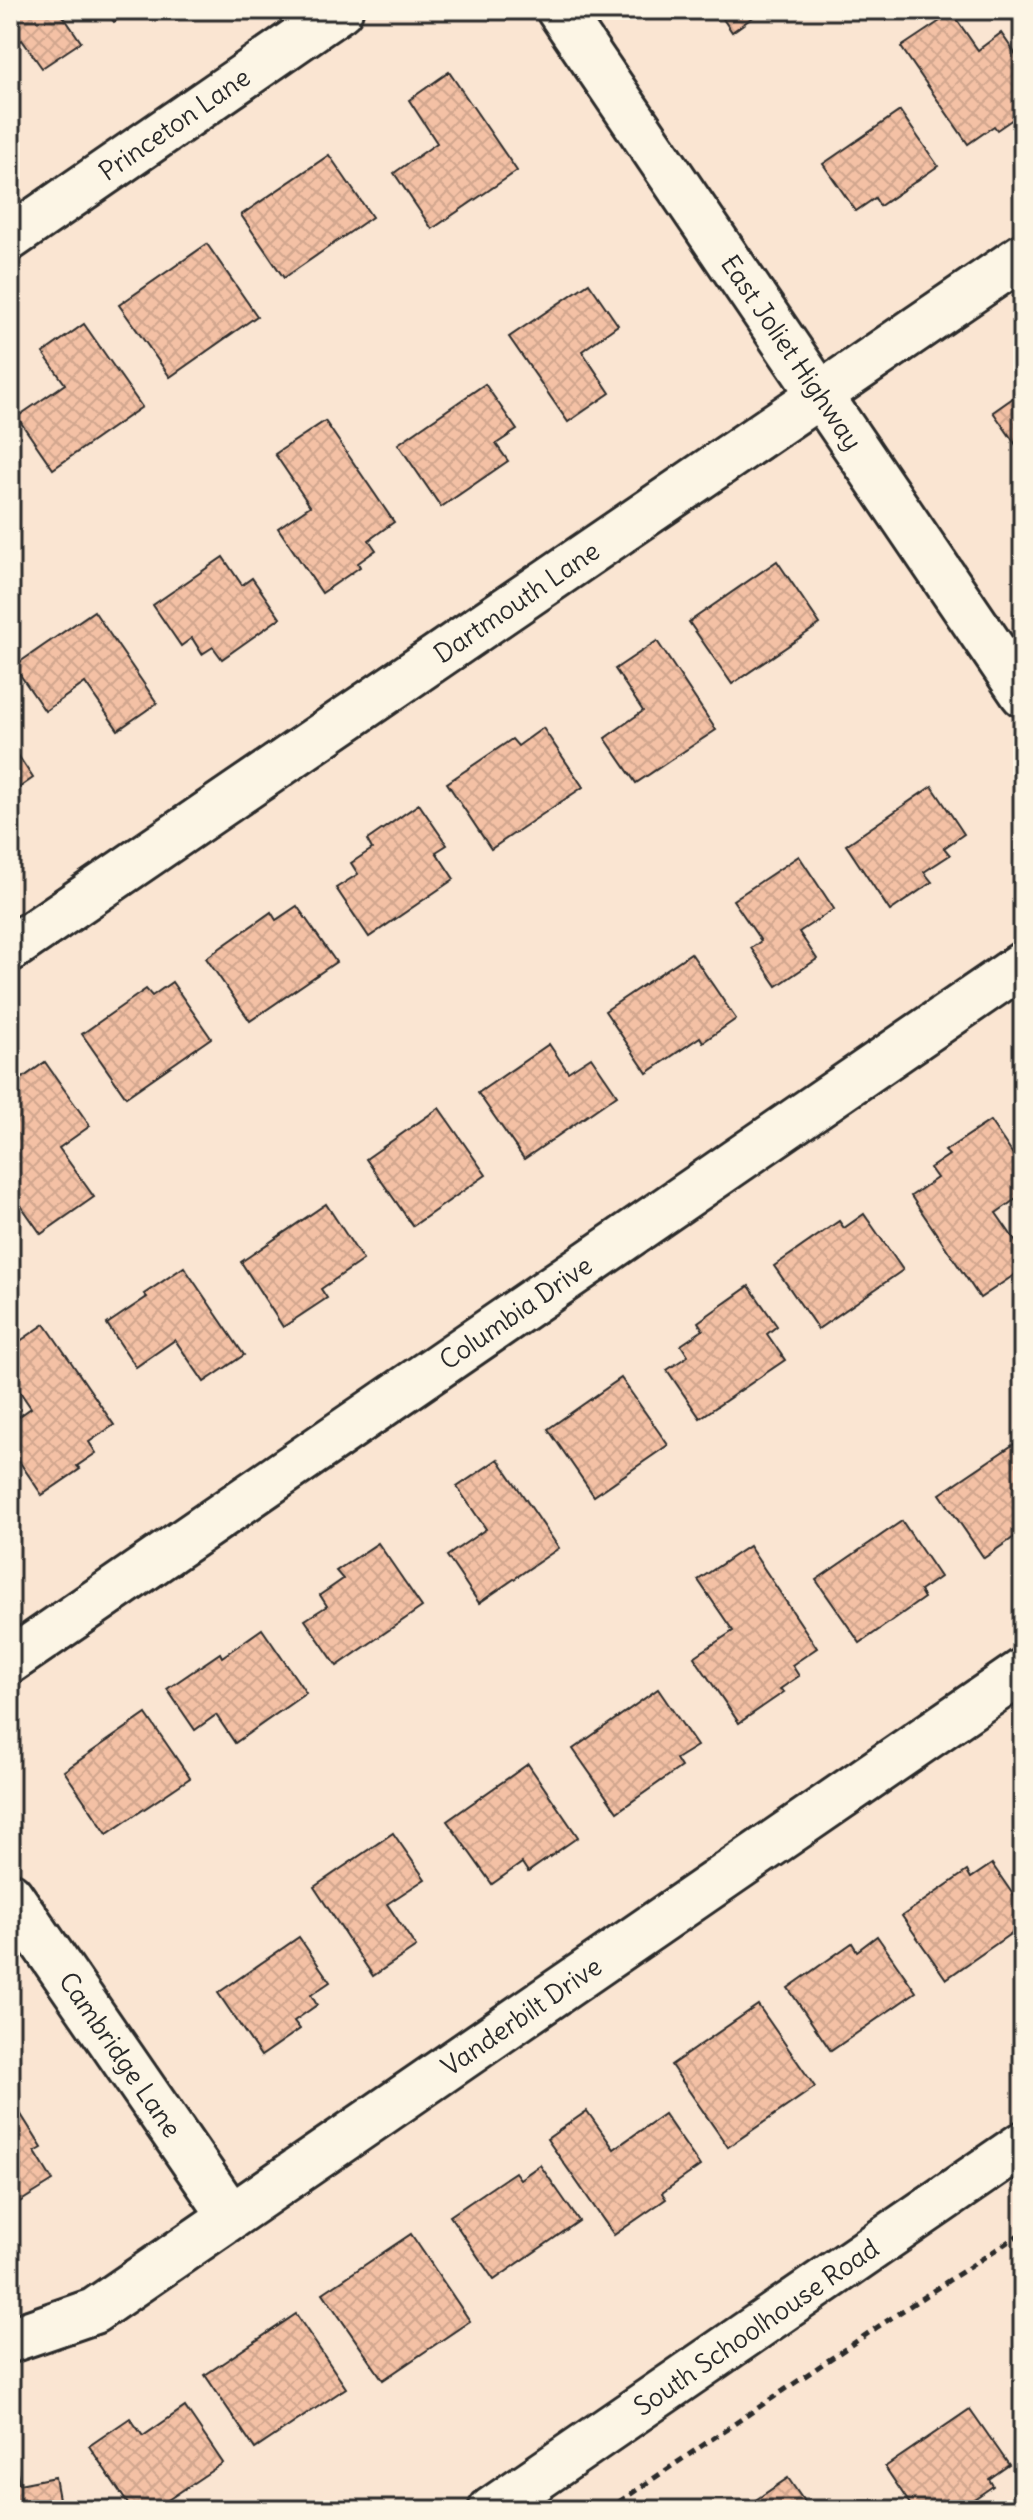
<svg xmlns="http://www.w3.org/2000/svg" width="1033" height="2520" font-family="Delius,sans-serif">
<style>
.building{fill:url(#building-cross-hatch);stroke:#2b2b2b;stroke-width:2}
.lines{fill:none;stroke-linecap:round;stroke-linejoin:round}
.minor-casing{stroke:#2b2b2b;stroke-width:50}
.path{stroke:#2b2b2b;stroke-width:5;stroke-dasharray:8 6;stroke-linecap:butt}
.minor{stroke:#fcf5e5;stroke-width:44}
.labels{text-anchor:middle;stroke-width:6;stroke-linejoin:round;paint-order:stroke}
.street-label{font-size:26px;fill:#2b2b2b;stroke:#fcf5e5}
</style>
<defs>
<pattern id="building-cross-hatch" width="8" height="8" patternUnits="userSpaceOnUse" patternTransform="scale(2)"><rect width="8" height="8" fill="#f4c1a5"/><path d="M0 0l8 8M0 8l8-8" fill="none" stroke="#d1a68e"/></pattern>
</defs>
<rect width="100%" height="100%" fill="#fae5d2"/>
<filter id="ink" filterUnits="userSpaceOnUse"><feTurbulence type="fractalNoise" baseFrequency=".0125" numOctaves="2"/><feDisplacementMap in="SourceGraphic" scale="16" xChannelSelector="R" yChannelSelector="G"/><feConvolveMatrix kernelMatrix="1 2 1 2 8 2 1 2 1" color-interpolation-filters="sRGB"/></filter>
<g filter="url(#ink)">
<g class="building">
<path d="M 10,10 L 48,10 L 50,13 L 59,10 L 81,42 L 42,68 L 22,40 L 10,49 Z"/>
<path d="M 105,10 L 132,10 L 114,22 Z"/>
<path d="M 717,10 L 763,10 L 732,32 Z"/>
<path d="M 952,13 L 978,50 L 1001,33 L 1019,59 L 1023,56 L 1023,112 L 997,130 L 994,126 L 968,144 L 901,47 Z"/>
<path d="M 449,72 L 517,171 L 432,229 L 394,173 L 437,143 L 409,100 Z"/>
<path d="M 900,111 L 938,166 L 880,206 L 875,198 L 856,211 L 823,164 Z"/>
<path d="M 329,155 L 372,217 L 284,278 L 241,215 Z"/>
<path d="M 207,244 L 257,316 L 170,377 L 119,305 Z"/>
<path d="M 589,283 L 618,325 L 582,351 L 610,393 L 568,422 L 509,337 Z"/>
<path d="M 84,324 L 142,407 L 53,469 L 17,417 L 65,384 L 43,353 Z"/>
<path d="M 485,384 L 517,430 L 496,444 L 508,461 L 441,507 L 398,444 Z"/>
<path d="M 1023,391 L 1023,455 L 993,412 Z"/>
<path d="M 325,421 L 394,522 L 369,540 L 376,550 L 358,563 L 360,567 L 322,593 L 278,528 L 310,506 L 275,454 Z"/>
<path d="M 223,557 L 242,585 L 252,578 L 280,618 L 222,659 L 213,647 L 202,654 L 192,638 L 181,646 L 153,605 Z"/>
<path d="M 777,561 L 820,624 L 732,684 L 689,622 Z"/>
<path d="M 94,611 L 157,703 L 118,730 L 85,683 L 45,711 L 14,666 Z"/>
<path d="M 657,641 L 716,730 L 636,783 L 605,738 L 643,711 L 615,669 Z"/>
<path d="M 543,728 L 583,787 L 491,849 L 447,783 L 512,739 L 518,746 Z"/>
<path d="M 10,743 L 33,778 L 10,794 Z"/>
<path d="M 932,786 L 964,834 L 944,848 L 950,855 L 924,872 L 932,882 L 890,911 L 846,845 Z"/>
<path d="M 419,804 L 447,845 L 436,852 L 454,879 L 369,937 L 336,888 L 358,874 L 351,863 L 372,849 L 367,840 Z"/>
<path d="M 799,856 L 834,909 L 799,932 L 817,959 L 777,986 L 751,948 L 761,941 L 733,900 Z"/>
<path d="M 297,906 L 336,962 L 250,1021 L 206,958 L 271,912 L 276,920 Z"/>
<path d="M 691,953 L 736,1019 L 703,1042 L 700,1037 L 647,1073 L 605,1011 Z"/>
<path d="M 172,982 L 211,1038 L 126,1097 L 82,1034 L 146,989 L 152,996 Z"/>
<path d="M 549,1044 L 568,1072 L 591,1057 L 617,1095 L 524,1159 L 478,1093 Z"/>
<path d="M 45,1062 L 90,1126 L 59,1148 L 94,1197 L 41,1234 L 10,1190 L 10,1087 Z"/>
<path d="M 439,1108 L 486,1175 L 413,1226 L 366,1159 Z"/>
<path d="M 990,1121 L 1023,1169 L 1023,1194 L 996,1213 L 1023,1252 L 1023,1269 L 980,1298 L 911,1196 L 937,1178 L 930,1168 L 949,1155 L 945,1151 Z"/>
<path d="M 326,1204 L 363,1260 L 321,1289 L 327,1298 L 283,1327 L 241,1262 Z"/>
<path d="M 864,1214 L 903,1270 L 818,1329 L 774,1266 L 839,1221 L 844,1228 Z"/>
<path d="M 184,1267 L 244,1355 L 204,1382 L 175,1340 L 136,1367 L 107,1324 L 147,1297 L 144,1294 Z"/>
<path d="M 749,1286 L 777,1326 L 767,1334 L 785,1360 L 700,1418 L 667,1370 L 688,1356 L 681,1345 L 703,1330 L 698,1322 Z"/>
<path d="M 45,1324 L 114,1425 L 89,1442 L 96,1453 L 77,1466 L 80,1469 L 42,1495 L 10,1448 L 10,1423 L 31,1408 L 10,1377 L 10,1348 Z"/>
<path d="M 621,1378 L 668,1445 L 594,1496 L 548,1429 Z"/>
<path d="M 1023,1438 L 1023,1531 L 984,1558 L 940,1494 Z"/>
<path d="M 498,1459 L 559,1548 L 479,1603 L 447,1556 L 486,1529 L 457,1487 Z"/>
<path d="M 902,1521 L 940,1577 L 920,1591 L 924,1598 L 860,1643 L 816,1580 Z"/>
<path d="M 378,1543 L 422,1607 L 337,1666 L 305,1620 L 327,1606 L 320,1595 L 343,1579 L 336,1571 Z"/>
<path d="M 749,1546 L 817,1648 L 792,1665 L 799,1676 L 780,1689 L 784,1692 L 739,1723 L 694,1657 L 733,1631 L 698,1580 Z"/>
<path d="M 262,1629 L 306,1693 L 235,1743 L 216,1715 L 195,1730 L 167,1689 L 220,1653 L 222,1657 Z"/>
<path d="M 658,1689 L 697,1746 L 676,1759 L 681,1767 L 617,1812 L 573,1749 Z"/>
<path d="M 146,1714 L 190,1778 L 107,1834 L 64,1771 Z"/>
<path d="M 528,1764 L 578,1837 L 528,1872 L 522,1863 L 492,1884 L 447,1821 Z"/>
<path d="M 393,1833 L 425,1879 L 387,1904 L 416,1947 L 373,1976 L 314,1887 Z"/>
<path d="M 992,1864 L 1023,1909 L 1023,1925 L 946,1979 L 902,1916 L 967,1871 L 971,1878 Z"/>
<path d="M 877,1936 L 916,1992 L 831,2051 L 788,1988 L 852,1943 L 857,1951 Z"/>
<path d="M 299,1937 L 330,1982 L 311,1995 L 317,2005 L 294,2021 L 300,2029 L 261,2056 L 218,1993 Z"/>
<path d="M 758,2005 L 815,2087 L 728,2147 L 671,2065 Z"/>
<path d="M 17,2108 L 42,2148 L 35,2152 L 53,2181 L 10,2208 L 10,2112 Z"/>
<path d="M 587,2111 L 614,2149 L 664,2114 L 700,2166 L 662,2193 L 666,2199 L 614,2235 L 547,2139 Z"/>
<path d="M 540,2165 L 579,2221 L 494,2280 L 450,2216 L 515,2172 L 520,2179 Z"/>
<path d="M 411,2234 L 470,2321 L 383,2380 L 323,2293 Z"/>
<path d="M 296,2314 L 346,2388 L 255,2449 L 205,2375 Z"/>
<path d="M 185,2407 L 223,2463 L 153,2510 L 132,2510 L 89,2446 L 130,2418 L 143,2436 Z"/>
<path d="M 970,2409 L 1009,2465 L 989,2479 L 993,2486 L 958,2510 L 914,2510 L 885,2467 Z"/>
<path d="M 16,2465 L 19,2484 L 55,2477 L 61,2510 L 10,2510 L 10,2466 Z"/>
<path d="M 788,2478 L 810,2510 L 741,2510 Z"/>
</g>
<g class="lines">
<defs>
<g id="minor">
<path id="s1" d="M 559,10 L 1023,694"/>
<path id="s2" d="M 10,238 L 340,10"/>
<path id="s3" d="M 10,949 L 1023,256"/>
<path id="s4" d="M 10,1661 L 1023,964"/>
<path id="s5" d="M 10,1895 L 231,2216"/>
<path id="s6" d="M 10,2340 L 94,2311 L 1023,1671"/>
<path id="s7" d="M 491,2510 L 1023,2144"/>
</g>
</defs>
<use href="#minor" class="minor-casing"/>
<path class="path" d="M 607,2510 L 876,2328 L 1023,2232"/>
<use href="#minor" class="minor"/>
</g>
</g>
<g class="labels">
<g class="street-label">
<text dy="9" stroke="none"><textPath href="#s2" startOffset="200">Princeton Lane</textPath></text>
<text dy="9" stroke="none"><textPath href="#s1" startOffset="414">East Joliet Highway</textPath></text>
<text dy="9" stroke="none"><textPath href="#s3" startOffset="614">Dartmouth Lane</textPath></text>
<text dy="9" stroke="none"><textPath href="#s4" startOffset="614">Columbia Drive</textPath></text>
<text dy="9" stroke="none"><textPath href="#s6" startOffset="608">Vanderbilt Drive</textPath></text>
<text dy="9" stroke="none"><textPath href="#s5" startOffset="194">Cambridge Lane</textPath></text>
<text dy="9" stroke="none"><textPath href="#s7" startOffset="322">South Schoolhouse Road</textPath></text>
</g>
</g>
<rect width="1033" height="2520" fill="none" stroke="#fcf5e5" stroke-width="40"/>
<rect x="20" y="20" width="993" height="2480" fill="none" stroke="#2b2b2b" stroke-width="3" filter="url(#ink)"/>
</svg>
